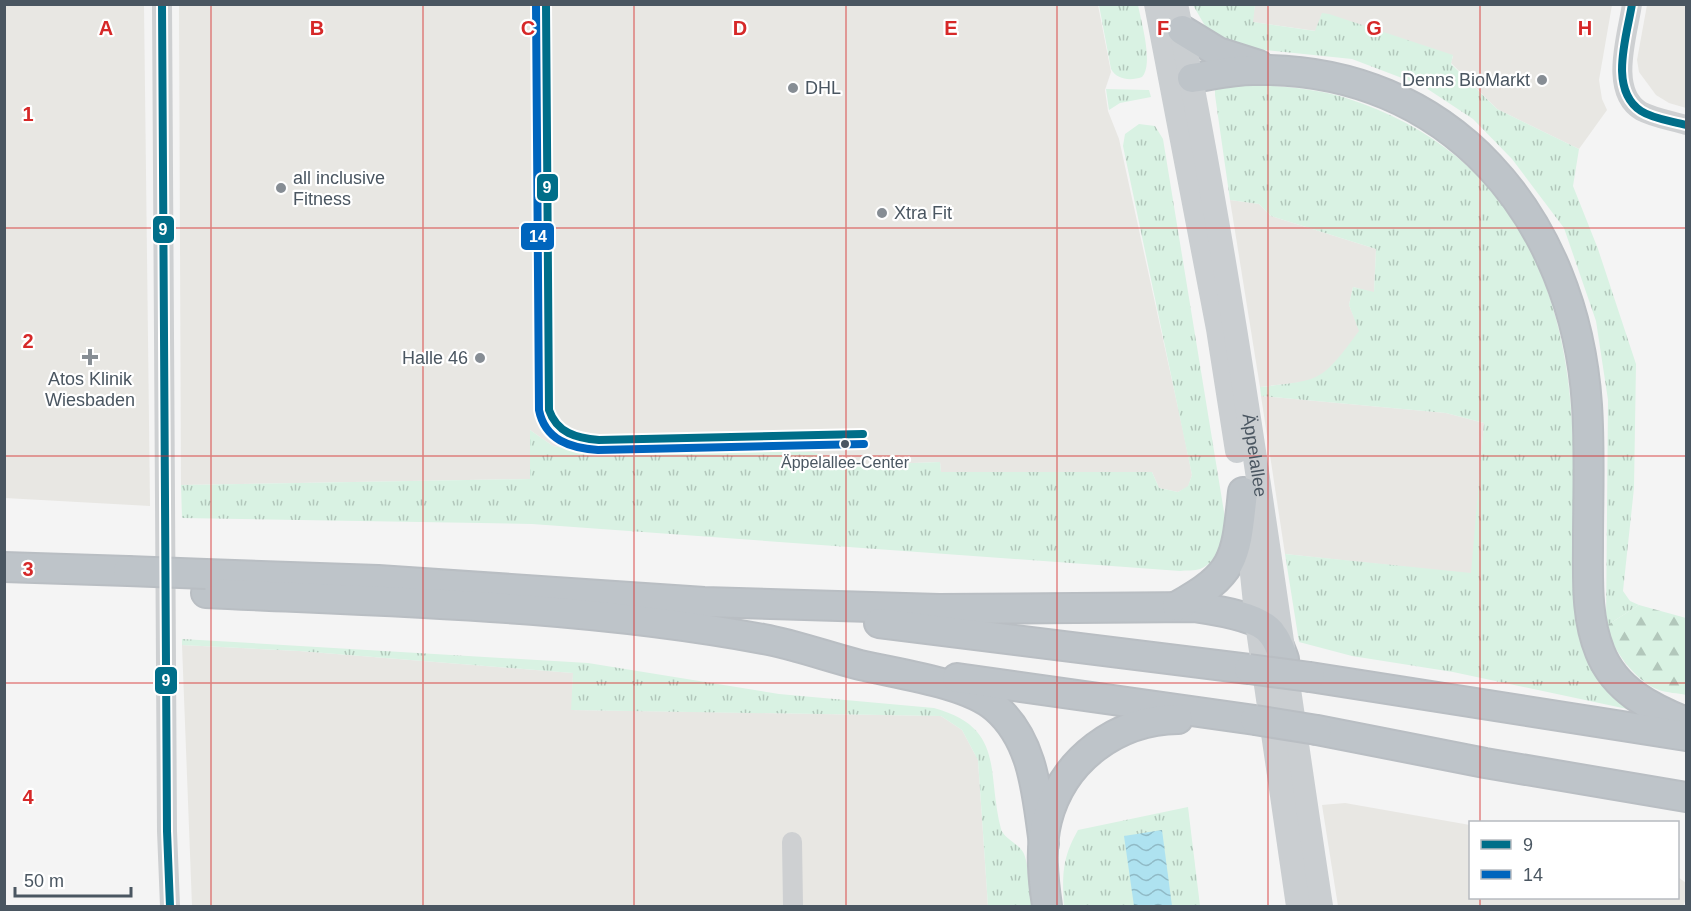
<svg xmlns="http://www.w3.org/2000/svg" width="1691" height="911" font-family="Arial,sans-serif">
<style>
.commercial{fill:#e8e7e3}
.grass{fill:url(#grass-tufts)}
.forest{fill:url(#forest-firs)}
.water{fill:url(#water-waves)}
.lines{fill:none;stroke-linecap:round;stroke-linejoin:round}
.highway-casing{stroke:#b9bec3;stroke-width:32}
.minor{stroke:#ced0d2;stroke-width:20}
.major{stroke:#caced1;stroke-width:24}
.highway{stroke:#bec4c9;stroke-width:28}
.highway-bridge-casing{stroke:#b9bec3;stroke-width:32;stroke-linecap:butt}
.highway-bridge{stroke:#bec4c9;stroke-width:28}
.bus-1-casing{stroke:#fff;stroke-width:12}
.bus-2-casing{stroke:#fff;stroke-width:12}
.bus-1{stroke:#006e89;stroke-width:8}
.bus-2{stroke:#0065bd;stroke-width:8}
.grid{fill:none;stroke:#d62828;stroke-width:1.5;stroke-opacity:0.55}
.poi-dot{fill:#868d94;stroke:#fff;stroke-width:2}
.bus-dot{fill:#4a5661;stroke:#fff;stroke-width:2}
.labels{text-anchor:middle;stroke-width:4.5;stroke-linejoin:round;paint-order:stroke}
.bus-label{font-size:16px;fill:#4a5661;stroke:#fff}
.poi-label{font-size:18px;fill:#4a5661;stroke:#fff;text-anchor:start}
.street-label{font-size:18px;fill:#4a5661;stroke:#fff}
.grid-label{font-size:20px;text-anchor:middle;font-weight:bold;fill:#d62828;stroke:#fff;stroke-width:4.5;stroke-linejoin:round;paint-order:stroke}
.line-badge{stroke:#fff;stroke-width:2}
.badge-label{font-size:16px;text-anchor:middle;font-weight:bold;fill:#fff}
</style>
<defs>
<pattern id="grass-tufts" width="24" height="20" patternUnits="userSpaceOnUse" patternTransform="scale(1.5)"><rect width="24" height="20" fill="#d9f2e3"/><path d="M3 7l-1-3M5 7V3M7 7l1-3M15 17l-1-3M17 17v-4M19 17l1-3" fill="none" stroke="#b2c7bb"/></pattern>
<pattern id="forest-firs" width="22" height="20" patternUnits="userSpaceOnUse" patternTransform="scale(1.5)"><rect width="22" height="20" fill="#d9f2e3"/><path d="M5 1l3.5 6h-7zM16 11l3.5 6h-7z" fill="#b2c7bb"/></pattern>
<pattern id="water-waves" width="16" height="10" patternUnits="userSpaceOnUse" patternTransform="scale(1.5)"><rect width="16" height="10" fill="#aee2f0"/><path d="M0 5q4-4 8 0t8 0" fill="none" stroke="#90bac6"/></pattern>
</defs>
<rect width="100%" height="100%" fill="#f4f4f4"/>
<g class="commercial">
<path d="M 4,5 L 144,5 L 150,506 L 5,498 Z"/>
<path d="M 179,5 L 1098,5 L 1111,72 L 1105,90 L 1108,111 L 1119,139 L 1184,435 L 1192,475 L 1188,487 L 1178,492 L 1159,488 L 1152,472 L 941,472 L 940,462 L 859,465 L 811,452 L 695,452 L 694,448 L 579,451 L 553,446 L 530,430 L 530,479 L 181,485 Z"/>
<path d="M 1255,5 L 1612,5 L 1599,80 L 1602,99 L 1607,110 L 1579,149 L 1497,109 L 1451,63 L 1453,56 L 1322,14 L 1316,31 L 1252,22 Z"/>
<path d="M 1647,5 L 1686,5 L 1686,108 L 1669,103 L 1656,95 L 1639,72 L 1637,60 Z"/>
<path d="M 1230,200 L 1259,204 L 1271,216 L 1376,249 L 1374,293 L 1353,287 L 1349,305 L 1360,331 L 1333,367 L 1313,381 L 1260,387 Z"/>
<path d="M 1261,396 L 1446,413 L 1484,423 L 1472,574 L 1285,554 Z"/>
<path d="M 182,645 L 299,651 L 573,673 L 572,710 L 941,716 L 962,730 L 978,760 L 988,906 L 192,906 Z"/>
<path d="M 1345,803 L 1470,825 L 1470,898 L 1678,898 L 1678,877 L 1686,883 L 1686,899 L 1683,906 L 1338,906 L 1322,805 Z"/>
</g>
<g class="grass">
<path d="M 1099,5 L 1138,5 C 1141,21 1154,65 1142,77 C 1131,81 1117,80 1111,69 Z"/>
<path d="M 1193,5 L 1255,5 L 1253,22 L 1315,31 L 1322,13 L 1329,14 L 1453,55 L 1451,64 L 1497,109 L 1579,149 L 1573,186 L 1598,249 L 1636,364 L 1634,488 L 1623,591 L 1630,601 L 1639,605 L 1606,626 L 1608,400 L 1596,321 L 1564,228 L 1512,159 L 1473,119 L 1423,86 L 1352,59 L 1236,47 L 1208,31 Z"/>
<path d="M 1229,83 C 1267,86 1308,86 1346,98 C 1509,150 1568,281 1573,442 C 1575,485 1572,527 1574,570 C 1574,581 1573,595 1575,606 C 1577,615 1585,626 1590,634 C 1604,659 1618,684 1632,710 L 1453,672 L 1352,656 L 1299,642 L 1285,554 L 1471,573 L 1484,423 L 1446,413 L 1261,396 L 1260,387 C 1322,380 1321,382 1359,331 L 1349,305 L 1353,287 L 1374,292 L 1376,249 L 1271,216 L 1259,204 L 1230,200 L 1215,95 L 1215,88 Z"/>
<path d="M 1106,89 L 1149,90 L 1151,97 L 1120,103 L 1109,110 Z"/>
<path d="M 1139,124 L 1155,126 L 1163,139 L 1225,518 C 1224,536 1219,562 1200,569 C 1195,571 1186,570 1180,571 L 532,524 L 182,518 L 181,485 L 530,479 L 530,430 L 553,446 L 579,451 L 694,448 L 695,452 L 811,452 L 859,465 L 940,462 L 941,472 L 1152,472 L 1159,488 L 1178,492 L 1188,486 L 1192,475 L 1123,146 L 1125,134 Z"/>
<path d="M 182,639 L 588,663 L 779,694 L 934,708 C 1006,728 986,772 1001,829 C 1004,839 1018,843 1023,852 C 1029,862 1029,893 1032,906 L 988,906 L 978,760 L 962,730 L 941,716 L 571,710 L 573,673 L 299,651 L 182,645 Z"/>
<path d="M 1188,807 L 1200,906 L 1064,906 C 1062,875 1062,858 1078,830 Z"/>
</g>
<path class="forest" d="M 1639,605 L 1686,618 L 1686,695 C 1678,693 1667,693 1659,690 C 1636,682 1612,649 1606,626 Z"/>
<path class="water" d="M 1162,830 L 1172,906 L 1134,906 L 1124,836 Z"/>
<g class="lines">
<defs>
<g id="highway">
<path d="M 1182,30 L 1218,52 L 1259,65"/>
<path d="M 1192,78 C 1212,75 1233,70 1253,70 C 1450,66 1575,218 1587,405 C 1590,451 1588,497 1588,544 C 1588,580 1586,618 1600,652 C 1615,690 1651,708 1686,722"/>
<path d="M 4,567 L 128,571"/>
<path d="M 206,574 L 378,580 L 704,602 L 939,609 L 1194,607 C 1214,610 1260,616 1272,634 C 1278,641 1281,651 1284,659"/>
<path d="M 206,593 C 392,602 580,605 763,639 C 796,645 828,657 860,665 C 898,674 968,683 996,708 C 1035,742 1037,797 1044,844"/>
<path d="M 1177,606 C 1237,573 1236,557 1243,492"/>
<path d="M 879,623 L 1249,669"/>
<path d="M 1310,677 L 1686,736"/>
<path d="M 957,678 L 1255,720"/>
<path d="M 1317,730 L 1485,763 L 1686,797"/>
<path d="M 1047,906 C 1043,878 1040,848 1047,820 C 1063,759 1117,720 1178,719"/>
</g>
</defs>
<use href="#highway" class="highway-casing"/>
<g class="minor">
<path d="M 162,4 L 167,831 L 170,906"/>
<path d="M 1632,4 C 1628,34 1608,91 1641,111 C 1654,118 1673,121 1686,125"/>
<path d="M 792,842 L 793,906"/>
</g>
<g class="major">
<path d="M 1156,4 L 1218,329 L 1237,451"/>
<path id="s1" d="M 1176,4 C 1238,303 1275,605 1321,906"/>
<path d="M 1246,515 L 1257,623 L 1298,906"/>
</g>
<use href="#highway" class="highway"/>
<defs>
<g id="highway-bridge">
<path d="M 128,571 L 206,574"/>
<path d="M 1249,669 L 1310,677"/>
<path d="M 1255,720 L 1317,730"/>
</g>
</defs>
<use href="#highway-bridge" class="highway-bridge-casing"/>
<use href="#highway-bridge" class="highway-bridge"/>
<defs>
<g id="bus-1">
<path d="M 162,4 L 167,831 L 170,906"/>
<path d="M 546,4 L 549,410 C 557,433 576,438 599,440 L 863,434"/>
<path d="M 1632,4 C 1627,36 1608,89 1641,111 C 1653,119 1672,121 1686,125"/>
</g>
<path id="bus-2" d="M 536,4 L 539,410 C 545,440 570,448 598,450 L 864,444"/>
</defs>
<use href="#bus-1" class="bus-1-casing"/>
<use href="#bus-2" class="bus-2-casing"/>
<use href="#bus-1" class="bus-1"/>
<use href="#bus-2" class="bus-2"/>
</g>
<path class="grid" d="M 211,4 L 211,906M 423,4 L 423,906M 634,4 L 634,906M 846,4 L 846,906M 1057,4 L 1057,906M 1268,4 L 1268,906M 1480,4 L 1480,822M 4,228 L 1686,228M 4,456 L 1686,456M 4,683 L 1686,683M 1480,898 L 1480,906"/>
<g class="poi-dot">
<circle cx="1542" cy="80" r="6"/>
<circle cx="793" cy="88" r="6"/>
<circle cx="281" cy="188" r="6"/>
<circle cx="882" cy="213" r="6"/>
<path d="M87 348h6v6h6v6h-6v6h-6v-6h-6v-6h6z"/>
<circle cx="480" cy="358" r="6"/>
</g>
<circle class="bus-dot" cx="845" cy="444" r="5"/>
<g class="labels">
<g class="bus-label">
<text x="845" y="468">Äppelallee-Center</text>
</g>
<g class="poi-label">
<text x="1530" y="86" text-anchor="end">Denns BioMarkt</text>
<text x="805" y="94">DHL</text>
<text x="293" y="184">all inclusive<tspan x="293" dy="21">Fitness</tspan></text>
<text x="894" y="219">Xtra Fit</text>
<text x="468" y="364" text-anchor="end">Halle 46</text>
<text x="90" y="385" text-anchor="middle">Atos Klinik<tspan x="90" dy="21">Wiesbaden</tspan></text>
</g>
<g class="street-label">
<text dy="6" stroke="none"><textPath href="#s1" startOffset="458">Äppelallee</textPath></text>
</g>
</g>
<g class="grid-label">
<text x="106" y="35">A</text>
<text x="317" y="35">B</text>
<text x="528" y="35">C</text>
<text x="740" y="35">D</text>
<text x="951" y="35">E</text>
<text x="1163" y="35">F</text>
<text x="1374" y="35">G</text>
<text x="1585" y="35">H</text>
<text x="28" y="121">1</text>
<text x="28" y="348">2</text>
<text x="28" y="576">3</text>
<text x="28" y="804">4</text>
</g>
<g class="line-badge">
<rect x="536" y="173" width="23" height="29" rx="6" fill="#006e89"/>
<rect x="152" y="215" width="23" height="29" rx="6" fill="#006e89"/>
<rect x="520" y="222" width="35" height="29" rx="6" fill="#0065bd"/>
<rect x="154" y="666" width="24" height="29" rx="6" fill="#006e89"/>
</g>
<g class="badge-label">
<text x="547" y="193">9</text>
<text x="163" y="235">9</text>
<text x="538" y="242">14</text>
<text x="166" y="686">9</text>
</g>
<rect width="1691" height="911" fill="none" stroke="#4a5661" stroke-width="12"/>
<rect x="1469" y="821" width="210" height="78" fill="#ffffff" stroke="#b7bbc0" stroke-width="1.5"/>
<rect x="1481" y="840" width="30" height="9" fill="#006e89" stroke="#b7bbc0" stroke-width="1.5"/>
<text x="1523" y="851" font-size="18" fill="#4a5661">9</text>
<rect x="1481" y="870" width="30" height="9" fill="#0065bd" stroke="#b7bbc0" stroke-width="1.5"/>
<text x="1523" y="881" font-size="18" fill="#4a5661">14</text>
<path d="M15 887v9h116v-9" fill="none" stroke="#4a5661" stroke-width="3"/>
<text x="24" y="887" font-size="18" fill="#4a5661" stroke="#ffffff" stroke-width="4.5" paint-order="stroke">50 m</text>
</svg>
